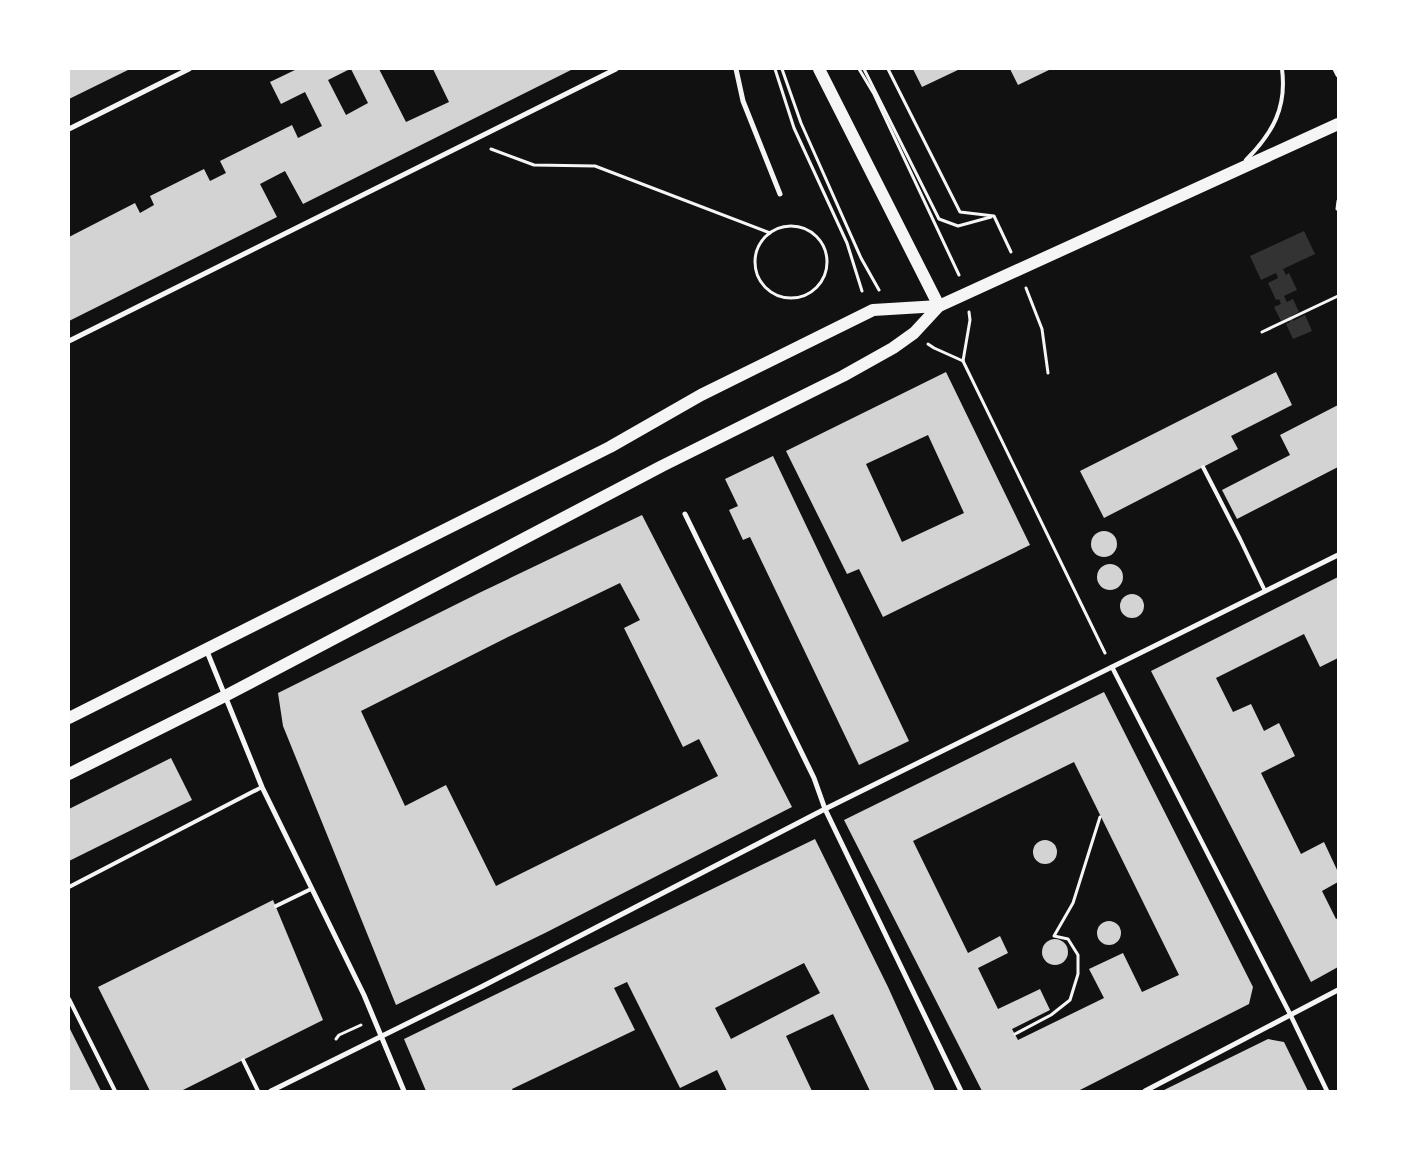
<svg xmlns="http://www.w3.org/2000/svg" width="1407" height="1160" font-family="'Sofia Sans Condensed',sans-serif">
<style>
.water{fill:#333}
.building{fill:#d3d3d3;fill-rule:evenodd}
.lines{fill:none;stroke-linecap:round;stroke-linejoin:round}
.path{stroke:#f5f5f5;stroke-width:3}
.service{stroke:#f5f5f5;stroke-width:4}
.pedestrian{stroke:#f5f5f5;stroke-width:4.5}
.minor{stroke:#f5f5f5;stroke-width:5}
.primary{stroke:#f5f5f5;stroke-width:12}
</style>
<rect width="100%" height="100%" fill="#111"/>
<path class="water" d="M 1304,231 L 1315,254 L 1283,269 L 1286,275 L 1289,273 L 1297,290 L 1284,296 L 1287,302 L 1293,299 L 1299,312 L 1291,316 L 1293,321 L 1305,315 L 1312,331 L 1293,339 L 1286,324 L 1290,322 L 1288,318 L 1281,321 L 1274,307 L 1281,304 L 1279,299 L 1276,300 L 1268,283 L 1278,278 L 1276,273 L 1261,280 L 1250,256 Z"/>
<g class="building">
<path d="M 69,69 L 130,69 L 69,99 Z"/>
<path d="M 297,69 L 350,69 L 328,80 L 346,115 L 368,103 L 351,69 L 379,69 L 406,122 L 449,102 L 433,69 L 573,69 L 303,204 L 285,171 L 260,184 L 277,217 L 69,321 L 69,237 L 135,203 L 140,213 L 154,205 L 150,196 L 204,169 L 210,181 L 226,173 L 220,161 L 292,125 L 298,138 L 322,126 L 305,92 L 281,104 L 270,82 Z"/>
<path d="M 913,69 L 960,69 L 922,87 Z"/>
<path d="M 1010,69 L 1051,69 L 1018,85 Z"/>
<path d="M 946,372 L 1030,545 L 883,617 L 859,569 L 847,574 L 786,451 ZM 928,435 L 964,513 L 902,542 L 866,464 Z"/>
<path d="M 1276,372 L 1292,405 L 1231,436 L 1238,449 L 1104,518 L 1080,471 Z"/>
<path d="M 1338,405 L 1338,467 L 1237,519 L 1222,490 L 1290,455 L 1280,435 Z"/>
<path d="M 773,456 L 909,741 L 859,765 L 750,537 L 743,540 L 729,510 L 738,506 L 725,479 Z"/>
<path d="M 642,515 L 792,807 L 545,933 L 396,1005 L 283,726 L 278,693 L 481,592 ZM 620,583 L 640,620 L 624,628 L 683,747 L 699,739 L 718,776 L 496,886 L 446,785 L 405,806 L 361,711 L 506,638 Z"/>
<circle cx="1104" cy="544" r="13"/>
<circle cx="1110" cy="577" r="13"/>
<path d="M 1338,577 L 1338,658 L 1320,667 L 1304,634 L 1216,678 L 1233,712 L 1251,704 L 1264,731 L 1279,723 L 1295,756 L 1261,773 L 1301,854 L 1324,842 L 1338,872 L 1338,882 L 1322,891 L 1336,919 L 1338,918 L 1338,967 L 1311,982 L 1151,671 Z"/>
<circle cx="1132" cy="606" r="12"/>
<path d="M 1104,692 L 1253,987 L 1249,1004 L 1078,1091 L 982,1091 L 844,820 ZM 1074,762 L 1179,975 L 1142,992 L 1123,953 L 1089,969 L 1104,998 L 1018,1040 L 1012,1029 L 1050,1010 L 1040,989 L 998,1009 L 978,968 L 1008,953 L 1000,936 L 968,953 L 913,841 Z"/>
<path d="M 171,758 L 192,800 L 69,861 L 69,809 Z"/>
<path d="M 815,839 L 888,987 L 935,1091 L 870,1091 L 833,1014 L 786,1036 L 812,1091 L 727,1091 L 717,1070 L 680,1088 L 627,982 L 614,988 L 635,1030 L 512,1089 L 513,1091 L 426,1091 L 404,1039 ZM 804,963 L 820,993 L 731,1039 L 715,1008 Z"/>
<circle cx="1045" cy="852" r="12"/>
<path d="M 273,900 L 323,1020 L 181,1091 L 150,1091 L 98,987 Z"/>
<circle cx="1109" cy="933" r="12"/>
<circle cx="1055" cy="952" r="13"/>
<path d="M 69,1027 L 101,1091 L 69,1091 Z"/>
<path d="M 1268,1039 L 1284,1042 L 1308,1091 L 1162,1091 Z"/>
</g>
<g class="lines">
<g class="path">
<path d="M 775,69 L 794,128 L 847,243 L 862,291"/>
<path d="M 782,69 L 801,123 L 861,258 L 879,290"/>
<path d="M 859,69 L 874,94 L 959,275"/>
<path d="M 864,69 L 939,219 L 958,226 L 991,217"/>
<path d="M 888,69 L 960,212 L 994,216 L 1011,252"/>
<path d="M 491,149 L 534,165 L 595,166 L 770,233"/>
<path d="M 1337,209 L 1338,201"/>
<circle cx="791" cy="262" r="36"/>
<path d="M 1026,288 L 1042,329 L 1048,373"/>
<path d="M 1262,332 L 1338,296"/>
<path d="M 928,344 L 934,348 L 963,361"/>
<path d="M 963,361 L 1105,653"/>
<path d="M 963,361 L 970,320 L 969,312"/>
<path d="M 1015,1034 L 1051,1015 L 1070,1000 L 1078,974 L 1078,955 L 1068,939 L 1054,936 L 1073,903 L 1100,817"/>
<path d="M 336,1039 L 339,1035 L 361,1025"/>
</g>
<g class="service">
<path d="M 1246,160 C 1273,133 1287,107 1282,69"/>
<path d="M 1203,467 L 1240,539 L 1265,591"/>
<path d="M 69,887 L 262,787"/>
<path d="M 276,906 L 311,889"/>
<path d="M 69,999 L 115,1091"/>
<path d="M 243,1060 L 258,1091"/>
</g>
<path class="pedestrian" d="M 1112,667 L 1290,1014 L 1327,1091"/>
<g class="minor">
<path d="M 736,69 L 743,101 L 780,194"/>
<path d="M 1335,69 L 1338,75"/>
<path d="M 69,129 L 189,69"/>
<path d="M 69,341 L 616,69"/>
<path d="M 685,514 L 814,778 L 825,809 L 961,1091"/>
<path d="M 206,649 L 262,787 L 364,995 L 404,1091"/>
<path d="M 271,1091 L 483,986 L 825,809 L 1338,555"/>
<path d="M 1145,1091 L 1338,990"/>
</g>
<g class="primary">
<path d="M 819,69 L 939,306"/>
<path d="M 69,718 L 610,447 L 701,395 L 873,310 L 939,306"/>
<path d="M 69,774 L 225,696 L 662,466 L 843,376 L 893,348 L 914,333 L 939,306 L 1338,124"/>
</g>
</g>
<rect width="1407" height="1160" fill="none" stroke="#ffffff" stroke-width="140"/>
</svg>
